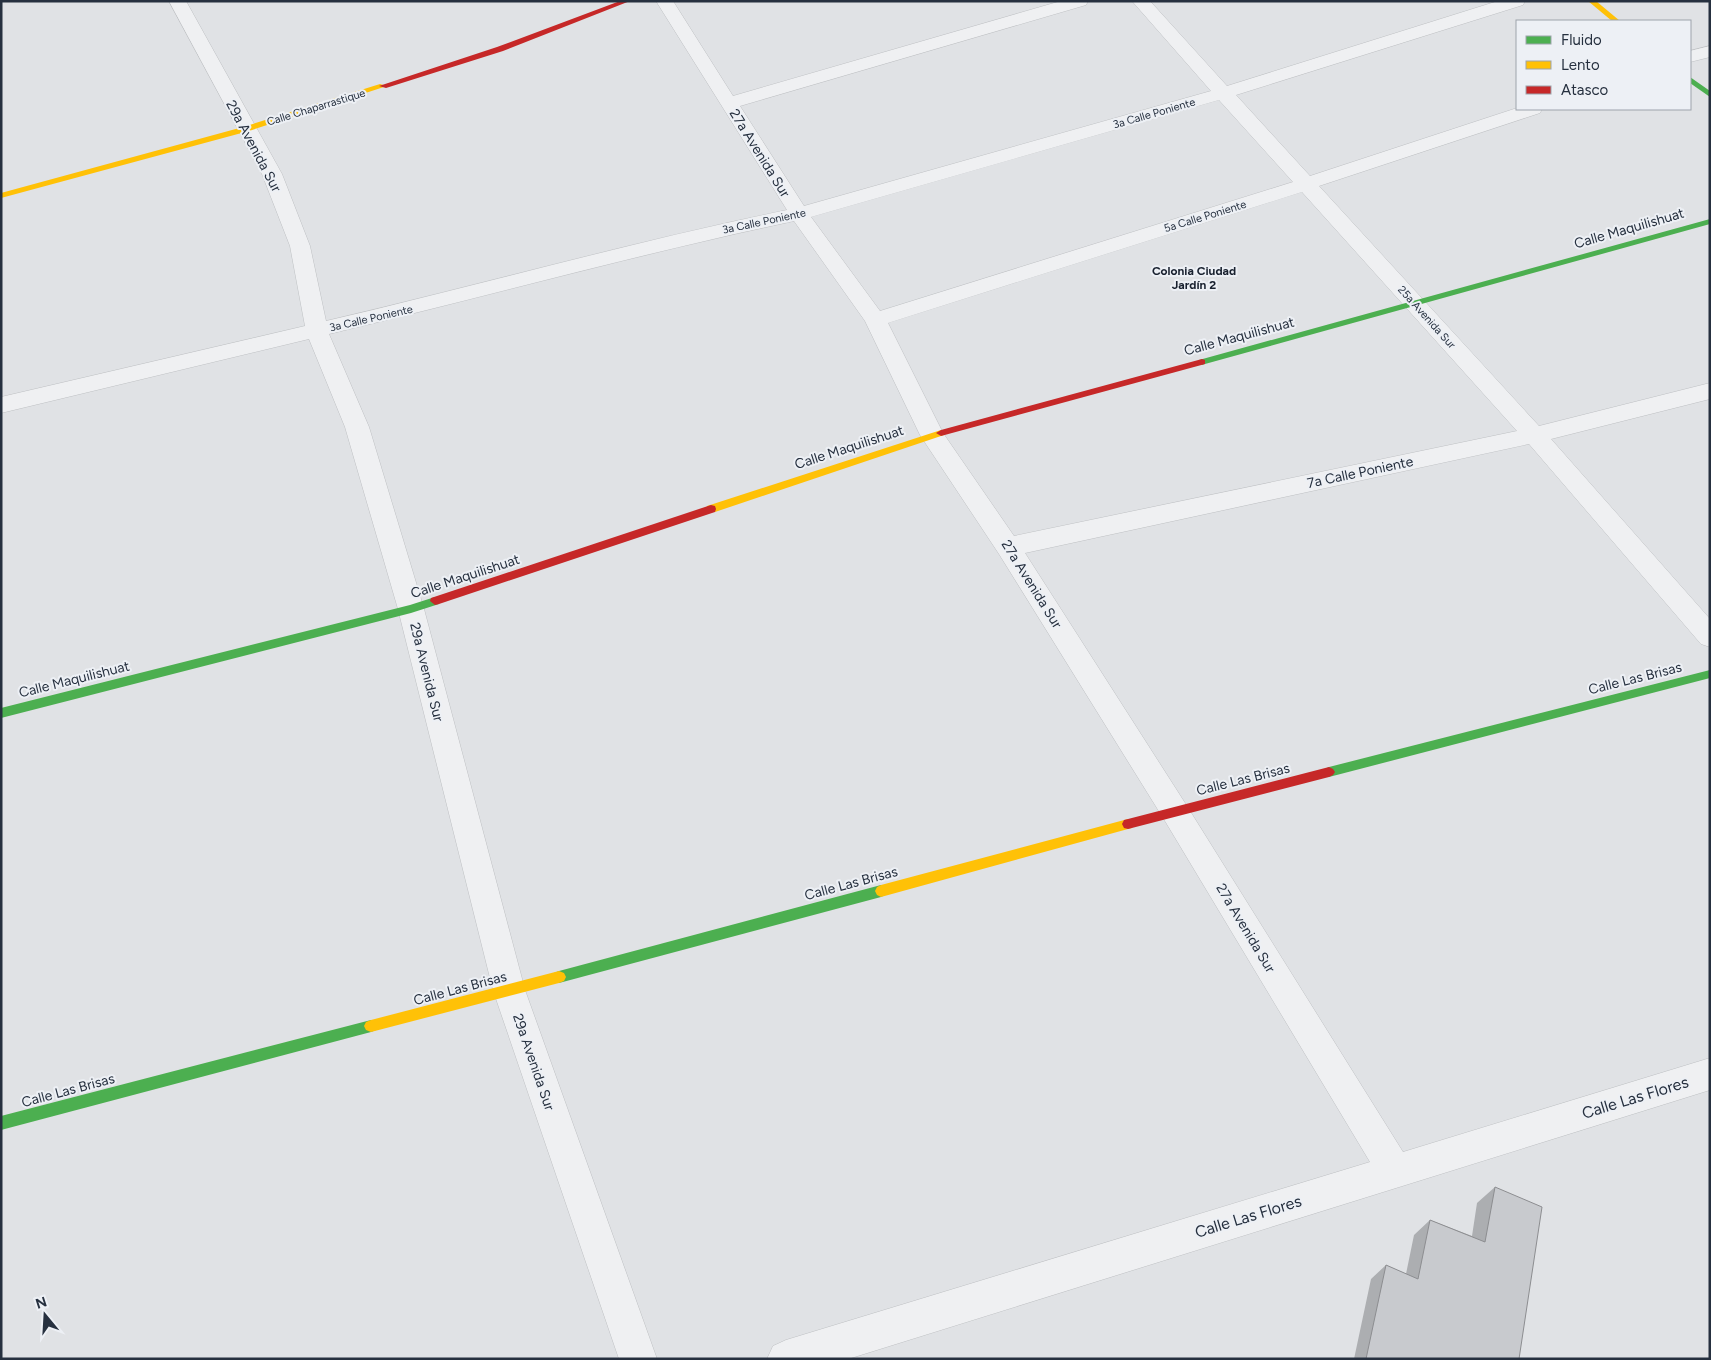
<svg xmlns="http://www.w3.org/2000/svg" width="1711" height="1360" font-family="Figtree,sans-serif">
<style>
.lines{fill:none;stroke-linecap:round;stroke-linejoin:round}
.street-casing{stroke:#bec0c3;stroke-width:1}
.street{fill:#eff0f2;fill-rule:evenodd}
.fast{fill:#4caf50;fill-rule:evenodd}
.slow{fill:#ffc107;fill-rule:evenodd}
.jam{fill:#c62828;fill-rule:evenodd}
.wall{fill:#acaeb1}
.building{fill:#c8cace;stroke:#8c8d90}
.labels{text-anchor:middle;stroke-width:4;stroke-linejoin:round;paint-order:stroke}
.far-street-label{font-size:11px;fill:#26303f;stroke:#edf0f5}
.far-neighbourhood-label{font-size:12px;font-weight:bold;fill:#19212f;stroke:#edf0f5}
.street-label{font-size:14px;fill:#26303f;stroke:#edf0f5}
.near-street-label{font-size:16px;fill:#26303f;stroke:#edf0f5}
</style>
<rect width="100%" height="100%" fill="#e0e2e5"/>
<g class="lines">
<defs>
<g id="street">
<path d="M 169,1 L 186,1 L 282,174 L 310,246 L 326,321 C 480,285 632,242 787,210 L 656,1 L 673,1 L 733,96 L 1061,1 L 1088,1 L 1086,5 L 740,106 L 804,206 L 1211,91 L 1132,1 L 1150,1 L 1227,86 L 1498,1 L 1525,1 L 1523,5 L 1236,95 L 1310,176 L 1517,108 L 1542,109 L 1540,113 L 1319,186 L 1539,426 L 1710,383 L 1710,399 L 1551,439 L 1710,619 L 1710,647 L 1701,644 L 1529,444 L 1025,553 L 1185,803 L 1403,1152 L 1710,1058 L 1710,1090 L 848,1359 L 767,1359 L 773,1346 L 786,1340 L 1370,1162 L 1165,821 L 999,554 L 920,435 L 865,321 L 794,221 C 638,254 484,297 329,334 L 369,427 L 424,609 L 525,990 L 657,1359 L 619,1359 L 493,990 L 398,609 L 345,427 L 309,339 L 1,413 L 1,397 L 305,326 L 290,246 L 262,174 ZM 1219,100 L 1293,182 L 880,311 L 811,217 ZM 1302,192 L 1517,431 L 1014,536 L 943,433 L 888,323 Z"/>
<path d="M 1710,46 L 1710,57 L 1690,62 L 1690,51 Z"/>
</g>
</defs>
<use href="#street" class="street-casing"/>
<use href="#street" class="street"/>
<g class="fast">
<path d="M 1690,77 L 1710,91 L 1710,97 L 1690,83 Z"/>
<path d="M 1710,219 L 1710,224 L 1205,364 L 1202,365 L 1197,362 L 1199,360 Z"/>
<path d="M 435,597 L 440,601 L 439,604 L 411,613 L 1,718 L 1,708 L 410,605 Z"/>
<path d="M 1710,670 L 1710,678 L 1329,777 L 1325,775 L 1323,772 L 1325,769 L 1329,767 Z"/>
<path d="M 881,885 L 885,887 L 887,891 L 885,895 L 881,897 L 559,983 L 554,981 L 552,977 L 554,973 L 559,971 Z"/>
<path d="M 371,1020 L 376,1022 L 378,1026 L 376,1030 L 371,1032 L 1,1130 L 1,1116 Z"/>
</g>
<g class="slow">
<path d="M 1588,1 L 1596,1 L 1620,21 L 1612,21 Z"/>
<path d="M 380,84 L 387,86 L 249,131 L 1,198 L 1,193 L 243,127 Z"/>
<path d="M 941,430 L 944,431 L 946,433 L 944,435 L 715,512 L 707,512 L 706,509 L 707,506 Z"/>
<path d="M 1128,819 L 1132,820 L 1134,824 L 1132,828 L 1128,829 L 881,897 L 877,895 L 875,891 L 877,887 L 881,885 Z"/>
<path d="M 559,971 L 564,973 L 566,977 L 564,981 L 559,983 L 371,1032 L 366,1030 L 364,1026 L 366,1022 L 371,1020 Z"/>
</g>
<g class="jam">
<path d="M 620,1 L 630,1 L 503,51 L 386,88 L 379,86 L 497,47 Z"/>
<path d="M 1202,359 L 1205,360 L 1205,364 L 941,436 L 936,433 L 941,430 Z"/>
<path d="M 711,505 L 715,506 L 716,509 L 715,512 L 439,604 L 435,605 L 430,601 L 431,598 Z"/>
<path d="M 1329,767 L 1333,769 L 1335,772 L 1333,775 L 1329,777 L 1128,829 L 1124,828 L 1122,824 L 1124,820 L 1128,819 Z"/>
</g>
</g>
<path class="wall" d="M 1495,1187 L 1519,1359 L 1354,1359 L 1371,1279 L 1386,1265 L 1406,1274 L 1414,1235 L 1430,1220 L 1472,1236 L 1477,1203 Z"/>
<path class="building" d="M 1495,1187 L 1542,1207 L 1519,1359 L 1366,1359 L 1386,1265 L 1418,1279 L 1430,1220 L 1485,1242 Z"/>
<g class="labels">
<g class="far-street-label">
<text transform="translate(316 107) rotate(-17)" y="4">Calle Chaparrastique</text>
<text transform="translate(1154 113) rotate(-16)" y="4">3a Calle Poniente</text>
<text transform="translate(1205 216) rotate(-17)" y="4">5a Calle Poniente</text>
<text transform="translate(764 221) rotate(-12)" y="4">3a Calle Poniente</text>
<text transform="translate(1427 317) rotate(48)" y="4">25a Avenida Sur</text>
<text transform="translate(371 318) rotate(-13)" y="4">3a Calle Poniente</text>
</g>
<g class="far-neighbourhood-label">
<text x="1194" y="275">Colonia Ciudad<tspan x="1194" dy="14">Jardín 2</tspan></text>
</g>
<g class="street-label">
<text transform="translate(254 146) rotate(62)" y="5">29a Avenida Sur</text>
<text transform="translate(760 153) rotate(58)" y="5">27a Avenida Sur</text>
<text transform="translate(1629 228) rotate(-16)" y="5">Calle Maquilishuat</text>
<text transform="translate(1239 336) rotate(-15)" y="5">Calle Maquilishuat</text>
<text transform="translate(849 447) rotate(-18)" y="5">Calle Maquilishuat</text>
<text transform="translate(1360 472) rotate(-12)" y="5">7a Calle Poniente</text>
<text transform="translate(465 576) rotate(-18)" y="5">Calle Maquilishuat</text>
<text transform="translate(1032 584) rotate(58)" y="5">27a Avenida Sur</text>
<text transform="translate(427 672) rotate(76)" y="5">29a Avenida Sur</text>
<text transform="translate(1635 678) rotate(-14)" y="5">Calle Las Brisas</text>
<text transform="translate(74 679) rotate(-14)" y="5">Calle Maquilishuat</text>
<text transform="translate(1243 779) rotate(-14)" y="5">Calle Las Brisas</text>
<text transform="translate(851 883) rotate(-15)" y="5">Calle Las Brisas</text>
<text transform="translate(1246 928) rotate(59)" y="5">27a Avenida Sur</text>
<text transform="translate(460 988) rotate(-15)" y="5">Calle Las Brisas</text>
<text transform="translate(534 1062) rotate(71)" y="5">29a Avenida Sur</text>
<text transform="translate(68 1090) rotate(-15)" y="5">Calle Las Brisas</text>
</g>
<g class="near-street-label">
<text transform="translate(1635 1097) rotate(-17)" y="6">Calle Las Flores</text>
<text transform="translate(1248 1216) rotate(-17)" y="6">Calle Las Flores</text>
</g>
</g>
<rect width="1711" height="1360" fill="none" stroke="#26303f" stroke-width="5"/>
<rect x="1516" y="20" width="175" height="90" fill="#edf0f5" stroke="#9da3ac"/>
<rect x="1526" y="36" width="25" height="8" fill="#4caf50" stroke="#9da3ac"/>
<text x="1561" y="45" font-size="15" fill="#26303f">Fluido</text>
<rect x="1526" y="61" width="25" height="8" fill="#ffc107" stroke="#9da3ac"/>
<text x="1561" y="70" font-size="15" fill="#26303f">Lento</text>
<rect x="1526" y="86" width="25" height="8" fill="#c62828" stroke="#9da3ac"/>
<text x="1561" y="95" font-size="15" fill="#26303f">Atasco</text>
<g transform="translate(45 1315) rotate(342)" stroke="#edf0f5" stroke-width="4" paint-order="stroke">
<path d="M0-4L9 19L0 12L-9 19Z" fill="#26303f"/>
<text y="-8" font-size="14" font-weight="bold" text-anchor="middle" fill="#26303f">N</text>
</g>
</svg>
